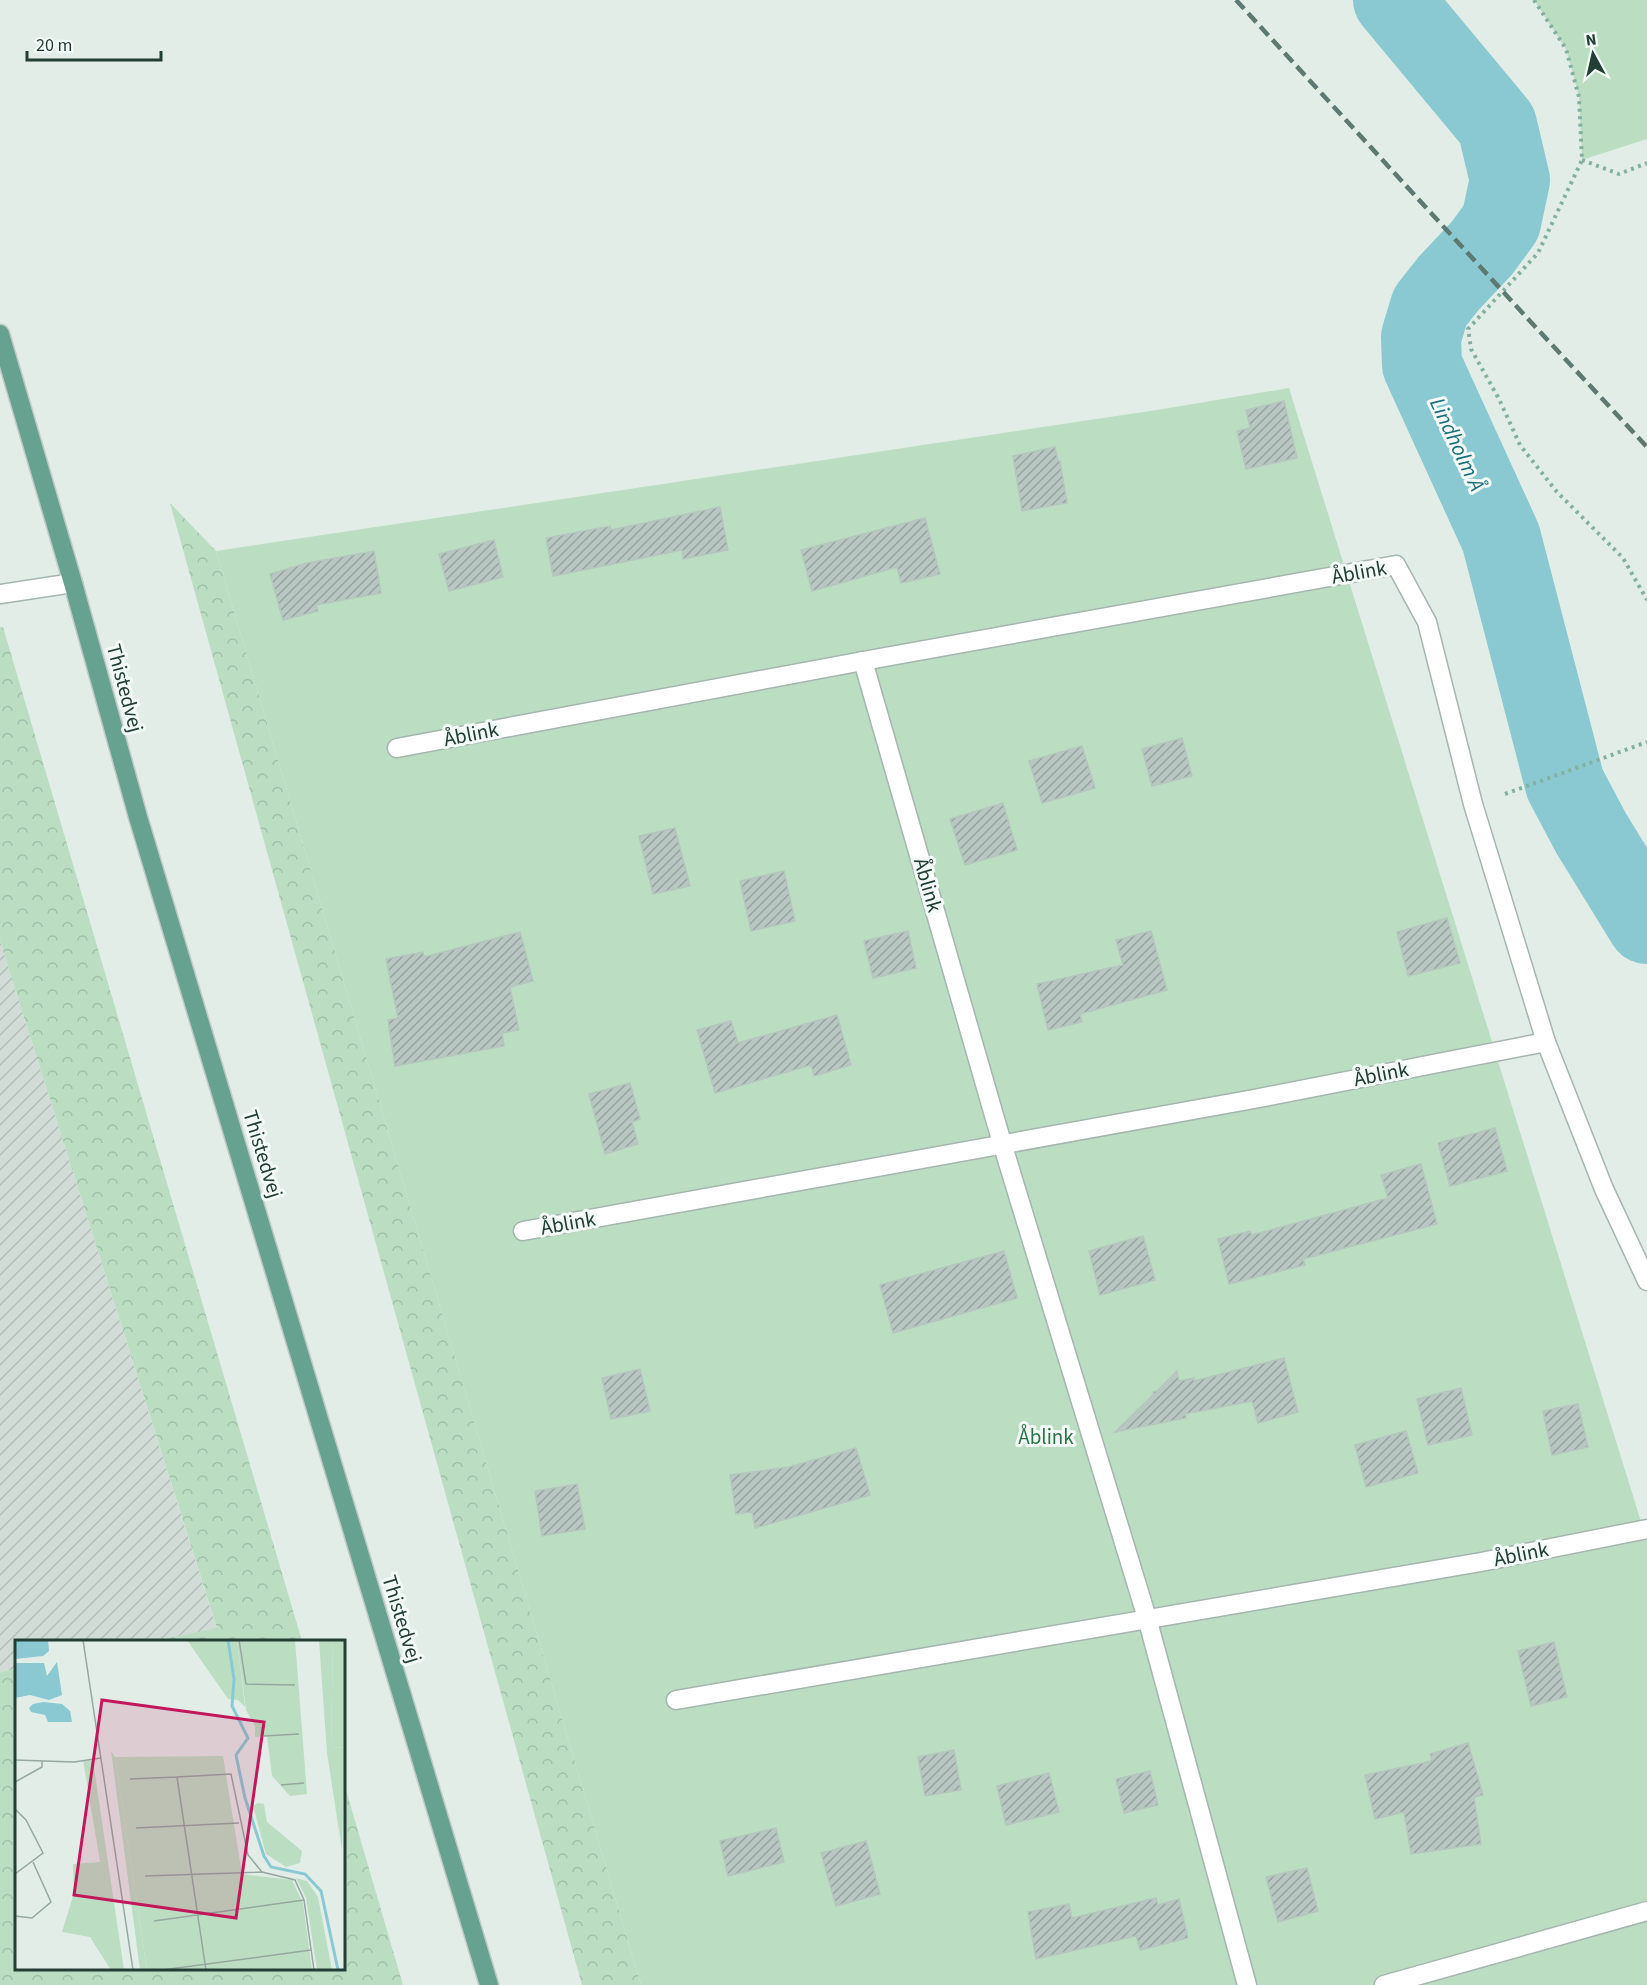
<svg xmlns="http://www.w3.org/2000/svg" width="1647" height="1985" font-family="'Source Sans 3',sans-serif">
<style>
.industrial{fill:url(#industrial-furrows)}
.green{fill:#bbdec3}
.forest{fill:url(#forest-crowns)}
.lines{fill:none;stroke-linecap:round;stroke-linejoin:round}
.river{stroke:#8ac9d2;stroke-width:80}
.building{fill:url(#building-hatch);stroke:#b5c6be;stroke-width:1.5}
.service-casing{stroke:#a5b5af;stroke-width:21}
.minor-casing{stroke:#a5b5af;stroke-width:21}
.primary-casing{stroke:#c1c9c6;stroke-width:21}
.path{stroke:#83b0a0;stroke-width:4;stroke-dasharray:3 4.5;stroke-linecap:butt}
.service{stroke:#fff;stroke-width:18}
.minor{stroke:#fff;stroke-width:18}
.primary{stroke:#67a291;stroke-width:18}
.rail{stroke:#5d7971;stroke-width:4.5;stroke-dasharray:12 6;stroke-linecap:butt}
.labels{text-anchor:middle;stroke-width:6;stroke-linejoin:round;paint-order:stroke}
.street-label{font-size:21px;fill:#223e35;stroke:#f3f9f6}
.park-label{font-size:21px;fill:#2c7546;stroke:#f3f9f6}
.water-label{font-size:22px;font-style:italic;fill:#1c6e7a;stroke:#f3f9f6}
.inset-river{fill:none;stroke:#8ac9d2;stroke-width:3}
.inset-road{fill:none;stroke:#95a7a0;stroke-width:1.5}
.view{fill:#c2185b;fill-opacity:0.15;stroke:#c2185b;stroke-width:3}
.inset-edge{fill:none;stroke:#223e35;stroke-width:3}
</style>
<defs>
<pattern id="industrial-furrows" width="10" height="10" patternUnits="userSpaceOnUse" patternTransform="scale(1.5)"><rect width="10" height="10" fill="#d1dcd7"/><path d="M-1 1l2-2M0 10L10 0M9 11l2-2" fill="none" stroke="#b3beb9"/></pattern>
<pattern id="forest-crowns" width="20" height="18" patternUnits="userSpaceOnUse" patternTransform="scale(1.5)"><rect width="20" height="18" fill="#bbdec3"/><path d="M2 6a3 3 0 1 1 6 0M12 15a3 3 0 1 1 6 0" fill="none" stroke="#a0c0a8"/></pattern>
<pattern id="building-hatch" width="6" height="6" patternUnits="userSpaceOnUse" patternTransform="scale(1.5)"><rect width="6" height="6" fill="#b8c7c1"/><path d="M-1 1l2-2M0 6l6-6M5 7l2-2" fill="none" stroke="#95a39e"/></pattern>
</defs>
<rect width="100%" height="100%" fill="#e2ede8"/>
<path class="industrial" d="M 0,941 L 217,1629 L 153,1641 L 16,1642 L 16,1669 L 0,1672 Z"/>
<g class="green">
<path d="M 1534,0 L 1647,0 L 1647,139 L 1582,160 L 1579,97 L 1566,49 Z"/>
<path d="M 1289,388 L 1647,1541 L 1647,1985 L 641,1985 L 216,551 L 1163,409 Z"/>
</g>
<g class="forest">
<path d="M 170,503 L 216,551 L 641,1985 L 582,1985 Z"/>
<path d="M 0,627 L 3,627 L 302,1641 L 153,1641 L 217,1628 L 0,941 Z"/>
<path d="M 16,1669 L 16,1968 L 344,1968 L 344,1783 L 403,1985 L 0,1985 L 0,1672 Z"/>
</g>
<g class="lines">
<path class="river" d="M 1393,0 L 1497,125 L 1510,180 L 1501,222 L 1482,248 L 1449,283 L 1430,307 L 1421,337 L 1422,365 L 1501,538 L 1565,784 L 1591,833 L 1647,924"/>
</g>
<g class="building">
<path d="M 1284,401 L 1297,458 L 1246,469 L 1237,431 L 1250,428 L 1246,410 Z"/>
<path d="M 1055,447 L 1058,461 L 1060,461 L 1067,503 L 1022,511 L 1013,456 Z"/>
<path d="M 720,507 L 728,550 L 683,559 L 682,550 L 553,576 L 546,538 L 610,526 L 611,530 Z"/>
<path d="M 925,518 L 940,574 L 901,583 L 897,567 L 812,591 L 801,550 Z"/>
<path d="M 494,540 L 503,577 L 449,591 L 439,554 Z"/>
<path d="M 374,551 L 381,593 L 316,605 L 318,611 L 283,620 L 270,574 L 307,563 Z"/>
<path d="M 1182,738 L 1192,776 L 1152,786 L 1142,749 Z"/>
<path d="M 1082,746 L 1095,788 L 1042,803 L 1029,761 Z"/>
<path d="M 1003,803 L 1017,850 L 965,865 L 950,819 Z"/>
<path d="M 675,828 L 690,886 L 653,894 L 639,836 Z"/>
<path d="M 784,871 L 795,921 L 751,931 L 740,881 Z"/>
<path d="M 1447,918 L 1460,963 L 1408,976 L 1397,932 Z"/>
<path d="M 908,931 L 916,968 L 873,978 L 864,941 Z"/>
<path d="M 1151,931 L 1167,990 L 1080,1014 L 1082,1022 L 1048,1030 L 1037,984 L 1123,965 L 1116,940 Z"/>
<path d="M 520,932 L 533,981 L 510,987 L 519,1030 L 502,1033 L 504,1046 L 395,1066 L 388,1020 L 398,1018 L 386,959 L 423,952 L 424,957 Z"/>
<path d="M 837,1015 L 851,1065 L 814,1076 L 811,1065 L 715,1093 L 697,1030 L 731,1021 L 738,1043 Z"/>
<path d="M 630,1083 L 640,1119 L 632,1122 L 638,1144 L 605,1154 L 589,1094 Z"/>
<path d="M 1495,1128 L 1507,1171 L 1450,1186 L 1438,1143 Z"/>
<path d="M 1421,1164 L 1437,1224 L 1303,1259 L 1305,1265 L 1229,1284 L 1218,1239 L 1250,1231 L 1252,1235 L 1388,1198 L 1381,1175 Z"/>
<path d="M 1143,1236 L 1155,1280 L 1100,1295 L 1089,1251 Z"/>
<path d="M 1004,1251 L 1017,1298 L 893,1333 L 880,1285 Z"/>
<path d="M 1284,1358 L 1298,1412 L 1258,1423 L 1252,1401 L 1185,1414 L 1186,1418 L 1115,1432 L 1154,1394 L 1153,1392 L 1157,1391 L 1177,1371 L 1179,1381 L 1194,1378 L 1194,1381 Z"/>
<path d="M 640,1369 L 650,1411 L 611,1419 L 602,1378 Z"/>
<path d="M 1461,1388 L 1472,1435 L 1428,1445 L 1417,1399 Z"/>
<path d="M 1578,1404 L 1588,1447 L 1552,1455 L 1543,1411 Z"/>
<path d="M 1406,1431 L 1418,1473 L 1366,1487 L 1355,1445 Z"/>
<path d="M 856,1448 L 870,1495 L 755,1528 L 752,1512 L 736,1514 L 730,1475 L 789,1467 Z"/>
<path d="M 577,1484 L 585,1529 L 542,1536 L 535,1491 Z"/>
<path d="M 1554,1642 L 1567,1697 L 1531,1706 L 1518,1651 Z"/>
<path d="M 1468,1743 L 1483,1795 L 1474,1797 L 1481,1844 L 1411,1854 L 1404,1812 L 1375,1819 L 1365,1775 L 1432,1761 L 1430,1754 Z"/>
<path d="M 954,1750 L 961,1790 L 925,1796 L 918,1757 Z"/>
<path d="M 1150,1771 L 1158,1805 L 1124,1813 L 1116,1779 Z"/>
<path d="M 1049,1773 L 1059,1812 L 1006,1825 L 997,1786 Z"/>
<path d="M 776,1828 L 784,1862 L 728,1876 L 720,1841 Z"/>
<path d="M 866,1841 L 880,1894 L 836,1906 L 821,1853 Z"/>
<path d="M 1307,1868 L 1318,1911 L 1278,1922 L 1266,1877 Z"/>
<path d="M 1156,1898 L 1158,1905 L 1179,1899 L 1188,1938 L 1140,1950 L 1136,1936 L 1036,1959 L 1028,1912 L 1069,1904 L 1072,1918 Z"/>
</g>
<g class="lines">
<defs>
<path id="service" d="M 0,594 L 73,583"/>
<g id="minor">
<path d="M 397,748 L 863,661"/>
<path d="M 523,1231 L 1254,1099 L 1546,1042"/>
<path d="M 676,1700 L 1481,1562 L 1647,1529"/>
<path d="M 1247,1985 L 1147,1618 L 1002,1143 L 863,661 L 1396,565 L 1427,622 L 1473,804 L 1546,1042 L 1604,1189 L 1647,1281"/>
<path d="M 1384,1985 L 1647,1911"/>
</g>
<path id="primary" d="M 0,334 L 73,583 L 138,817 L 489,1985"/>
</defs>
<use href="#service" class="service-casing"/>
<use href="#minor" class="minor-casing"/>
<use href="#primary" class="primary-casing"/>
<g class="path">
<path d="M 1534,0 L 1566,49 L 1579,97 L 1582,160 L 1538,253 L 1468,329 L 1471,349 L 1499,399 L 1520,445 L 1557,492 L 1623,558 L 1647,600"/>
<path d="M 1582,160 L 1619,174 L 1647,163"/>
<path d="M 1505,794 L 1647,742"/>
</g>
<use href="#service" class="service"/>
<use href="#minor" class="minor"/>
<use href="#primary" class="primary"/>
<path class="rail" d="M 1236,0 L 1529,320 L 1647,447"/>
</g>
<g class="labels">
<g class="street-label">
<text transform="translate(1359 572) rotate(-10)" y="7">Åblink</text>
<text transform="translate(125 688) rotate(75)" y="7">Thistedvej</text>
<text transform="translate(471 734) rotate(-11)" y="7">Åblink</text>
<text transform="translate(928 885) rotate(74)" y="7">Åblink</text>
<text transform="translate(1381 1074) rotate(-11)" y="7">Åblink</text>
<text transform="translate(263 1154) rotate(73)" y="7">Thistedvej</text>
<text transform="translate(568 1223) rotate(-10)" y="7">Åblink</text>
<text transform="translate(1521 1554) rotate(-11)" y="7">Åblink</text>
<text transform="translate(402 1619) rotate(73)" y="7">Thistedvej</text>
</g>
<g class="park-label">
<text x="1046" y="1444">Åblink</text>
</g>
<g class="water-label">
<text transform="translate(1458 444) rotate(65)" y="8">Lindholm Å</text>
</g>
</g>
<g transform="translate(15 1640)">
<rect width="330" height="330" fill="#e2ede8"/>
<path d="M 222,0 L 280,0 L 292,154 L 275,156 L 257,136 L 252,96 L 240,97 L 240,86 L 231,70 ZM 208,116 L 227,234 L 277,240 L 288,263 L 297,330 L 132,330 L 100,117 Z" fill="#bbdec3"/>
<path d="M 172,0 L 222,0 L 230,67 L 223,60 L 213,59 ZM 304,0 L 318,0 L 316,107 L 330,108 L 327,210 L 312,113 ZM 96,111 L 100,117 L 132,330 L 125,330 ZM 68,120 L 78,121 L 109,330 L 96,330 L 75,297 L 47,292 L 59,253 L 58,224 L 85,222 ZM 243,163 L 249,164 L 252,182 L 287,211 L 285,223 L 271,227 L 251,214 L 238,166 ZM 281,238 L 292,241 L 303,257 L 317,330 L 302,330 L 291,258 Z" fill="#bbdec3"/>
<path d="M 318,0 L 330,0 L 330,108 L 316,107 Z" fill="#bbdec3"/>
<path d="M 0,0 L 33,0 L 34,11 L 28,16 L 0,19 ZM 42,22 L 47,55 L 34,60 L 15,55 L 0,58 L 0,23 L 29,23 L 32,36 ZM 28,62 L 47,64 L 55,71 L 57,82 L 33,82 L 30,75 L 16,72 L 14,68 L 18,64 Z" fill="#8ac9d2"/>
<path class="inset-river" d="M 213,0 L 219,39 L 217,66 L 233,98 L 221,115 L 230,158 L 249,216 L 256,227 L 290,234 L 306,251 L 323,330"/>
<path class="inset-road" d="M 68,0 L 118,330M 224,0 L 231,44 L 280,45M 249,96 L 284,94M 0,120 L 59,122 L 86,118M 115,139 L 162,137M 0,142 L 27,127 L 27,121M 266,145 L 289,143M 0,169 L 11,180 L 28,213 L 0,234M 121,188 L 224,183M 130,236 L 247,232M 0,276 L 17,278 L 36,262 L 18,222M 139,281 L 289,260M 147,330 L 296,310M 191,330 L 162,137 L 216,134 L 233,215 L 247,232 L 280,240 L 289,260 L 299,330"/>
<path class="view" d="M 87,60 L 249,82 L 221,278 L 59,255 Z"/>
<rect width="330" height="330" class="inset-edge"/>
</g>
<g transform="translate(1593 54) rotate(352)" stroke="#f3f9f6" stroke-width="4.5" paint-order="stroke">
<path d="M0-4.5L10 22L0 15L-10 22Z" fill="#223e35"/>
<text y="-9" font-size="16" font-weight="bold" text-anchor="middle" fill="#223e35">N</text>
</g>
<path d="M27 51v9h134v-9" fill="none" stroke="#223e35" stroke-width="3"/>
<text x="36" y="51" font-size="18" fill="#223e35" stroke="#f3f9f6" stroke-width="4.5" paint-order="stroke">20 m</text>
</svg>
